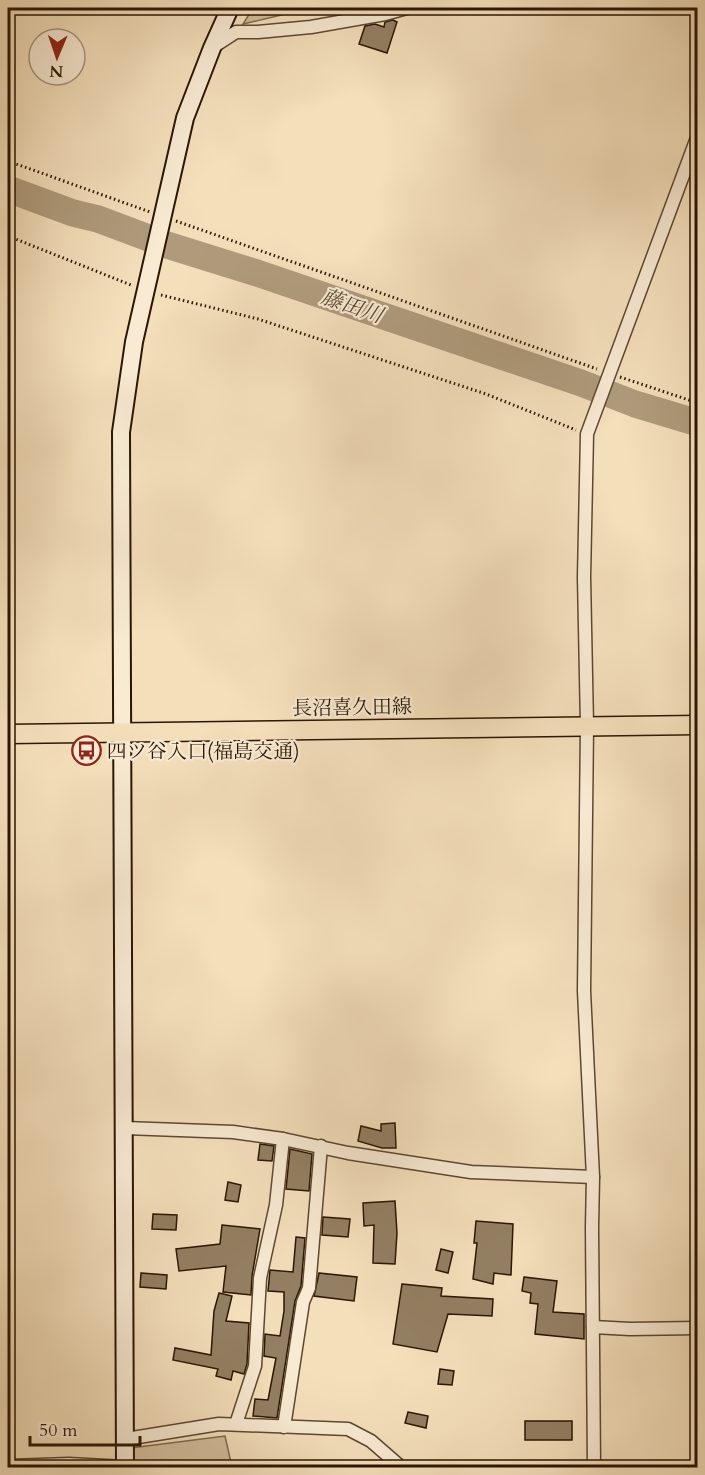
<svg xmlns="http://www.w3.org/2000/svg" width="705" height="1475" font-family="Cardo,'Noto Serif JP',serif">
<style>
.green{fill:#d2bd9c;stroke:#7e6a50;stroke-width:1.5}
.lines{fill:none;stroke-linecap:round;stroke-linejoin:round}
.river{stroke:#af9b7c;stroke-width:27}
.building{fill:#937f63;stroke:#2a1603;stroke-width:1.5}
.street-casing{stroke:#5c4831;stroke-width:15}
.secondary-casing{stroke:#2a1603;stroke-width:20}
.primary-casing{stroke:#2a1603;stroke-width:21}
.path{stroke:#2a1603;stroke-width:3;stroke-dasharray:1.5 3;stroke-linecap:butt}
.street{stroke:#f8ead3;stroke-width:12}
.secondary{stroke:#f8ead3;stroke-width:16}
.primary{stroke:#f4dfbb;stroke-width:18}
.labels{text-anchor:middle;stroke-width:4.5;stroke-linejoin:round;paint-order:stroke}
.street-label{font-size:20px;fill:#2a1603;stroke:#f8ead3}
.poi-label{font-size:20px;fill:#2a1603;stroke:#f8ead3;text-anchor:start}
.water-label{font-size:21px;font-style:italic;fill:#5f4b33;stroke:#f8ead3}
</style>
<rect width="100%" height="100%" fill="#f4dfbb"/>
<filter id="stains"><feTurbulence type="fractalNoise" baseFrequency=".00333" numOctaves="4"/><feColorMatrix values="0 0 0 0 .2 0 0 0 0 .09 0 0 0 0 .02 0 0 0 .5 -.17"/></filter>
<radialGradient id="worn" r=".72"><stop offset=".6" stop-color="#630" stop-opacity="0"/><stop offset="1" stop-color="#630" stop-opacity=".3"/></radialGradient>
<g class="green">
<path d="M 253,8 L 311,8 L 243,24 Z"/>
<path d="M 225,1436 L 232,1467 L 132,1467 L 131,1448 Z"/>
</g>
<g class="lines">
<path class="river" d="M 8,189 L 73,213 L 98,219 L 167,245 L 257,273 L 581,383 L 635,404 L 698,423"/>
</g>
<g class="building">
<path d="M 393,20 L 397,22 L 387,53 L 359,44 L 365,26 L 375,24 L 384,27 L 385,22 Z"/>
<path d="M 395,1123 L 396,1148 L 382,1148 L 358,1141 L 361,1126 L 381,1131 L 381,1124 Z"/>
<path d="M 260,1144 L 274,1146 L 272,1161 L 258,1160 Z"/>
<path d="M 290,1149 L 312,1154 L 309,1191 L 286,1189 Z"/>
<path d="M 228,1182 L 241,1185 L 238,1202 L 225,1200 Z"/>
<path d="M 395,1201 L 397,1233 L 395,1264 L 373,1263 L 374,1225 L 364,1226 L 363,1203 Z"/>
<path d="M 153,1214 L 177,1215 L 176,1230 L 152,1229 Z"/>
<path d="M 323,1217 L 350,1219 L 348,1237 L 322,1235 Z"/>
<path d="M 476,1221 L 513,1224 L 511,1275 L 494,1273 L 493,1284 L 473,1279 L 477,1243 L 474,1243 Z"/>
<path d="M 222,1225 L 260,1229 L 252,1276 L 251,1295 L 223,1292 L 226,1266 L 179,1271 L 176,1249 L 220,1244 Z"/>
<path d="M 296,1237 L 305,1238 L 301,1286 L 295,1301 L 277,1418 L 253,1416 L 255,1399 L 268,1400 L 276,1358 L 264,1356 L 265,1334 L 280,1336 L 284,1311 L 284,1292 L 268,1291 L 270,1270 L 293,1272 Z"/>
<path d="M 441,1249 L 453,1252 L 448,1273 L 436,1270 Z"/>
<path d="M 141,1273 L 167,1275 L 166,1289 L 140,1287 Z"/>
<path d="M 319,1273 L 357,1277 L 354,1301 L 314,1296 Z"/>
<path d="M 524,1277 L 557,1281 L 553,1312 L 584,1314 L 584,1339 L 535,1334 L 538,1304 L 530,1303 L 531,1293 L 522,1291 Z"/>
<path d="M 402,1284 L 442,1288 L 441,1296 L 493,1299 L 492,1316 L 448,1314 L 437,1352 L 393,1344 Z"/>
<path d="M 219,1293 L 232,1296 L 226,1321 L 249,1323 L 247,1364 L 244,1374 L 233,1371 L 231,1380 L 216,1376 L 218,1369 L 173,1360 L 175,1348 L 211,1355 L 214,1311 Z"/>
<path d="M 440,1369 L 454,1371 L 452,1385 L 438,1384 Z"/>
<path d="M 408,1412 L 428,1416 L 426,1428 L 405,1423 Z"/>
<rect x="525" y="1421" width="47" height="19"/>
</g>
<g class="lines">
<defs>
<g id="street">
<path d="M 213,47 L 236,32 L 258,32 L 311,27 L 385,14 L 407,8"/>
<path d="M 125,1128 L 233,1132 L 283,1139 L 348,1153 L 471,1172 L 593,1177"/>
<path d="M 593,1327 L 630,1329 L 698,1328"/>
<path d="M 236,1424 L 255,1366 L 260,1278 L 276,1205 L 283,1139"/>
<path d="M 284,1427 L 303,1302 L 309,1288 L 321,1146"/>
<path d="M 126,1439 L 219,1424 L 348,1429 L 371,1441 L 402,1468"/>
<path d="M 8,1466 L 69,1464 L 125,1467"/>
<path d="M 594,1468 L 592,1227 L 593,1177 L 584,991 L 587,726 L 584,577 L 587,434 L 698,135"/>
</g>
<path id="secondary" d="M 125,1468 L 121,432 L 134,342 L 185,118 L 212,48 L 230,8"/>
<path id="primary" d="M 8,734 L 698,725"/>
</defs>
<use href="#street" class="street-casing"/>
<use href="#secondary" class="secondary-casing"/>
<use href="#primary" class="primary-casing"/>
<g class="path">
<path d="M 8,161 L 150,212"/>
<path d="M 176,221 L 597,369"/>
<path d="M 8,236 L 131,285"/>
<path d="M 161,295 L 258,319 L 486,394 L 576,430"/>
<path d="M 620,377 L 698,403"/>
</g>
<use href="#street" class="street"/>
<use href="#secondary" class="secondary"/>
<use href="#primary" class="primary"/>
</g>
<defs>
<symbol id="bus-ring" viewBox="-11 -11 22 22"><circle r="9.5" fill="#f8ead3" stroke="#8f2418" stroke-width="1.5"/><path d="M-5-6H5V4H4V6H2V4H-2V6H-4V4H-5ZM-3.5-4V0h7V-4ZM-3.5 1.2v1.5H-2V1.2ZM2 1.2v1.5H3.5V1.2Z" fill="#8f2418"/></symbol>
</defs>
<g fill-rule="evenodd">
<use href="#bus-ring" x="70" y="734" width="33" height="33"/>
</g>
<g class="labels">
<g class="street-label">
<text transform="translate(352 707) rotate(-1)" y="7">長沼喜久田線</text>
</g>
<g class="poi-label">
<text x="107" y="758">四ツ谷入口(福島交通)</text>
</g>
<g class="water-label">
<text transform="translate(352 306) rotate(19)" y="7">藤田川</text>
</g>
</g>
<rect width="705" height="1475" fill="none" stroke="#f4dfbb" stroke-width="30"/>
<rect x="9" y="9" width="687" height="1457" fill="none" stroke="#2a1603" stroke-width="3"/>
<rect x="15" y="15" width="675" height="1445" fill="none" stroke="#2a1603" stroke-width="1.5"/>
<g transform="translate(57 57) rotate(182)"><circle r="28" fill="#f8ead3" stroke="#a69580" stroke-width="1.5"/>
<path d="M0-4.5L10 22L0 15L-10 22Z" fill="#8f2418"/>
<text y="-9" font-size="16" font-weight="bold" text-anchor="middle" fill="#2a1603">N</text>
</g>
<path d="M30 1436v9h110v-9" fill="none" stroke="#2a1603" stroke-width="3"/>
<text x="39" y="1436" font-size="18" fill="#2a1603" stroke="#f8ead3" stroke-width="4.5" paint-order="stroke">50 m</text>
<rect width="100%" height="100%" filter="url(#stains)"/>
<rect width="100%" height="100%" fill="url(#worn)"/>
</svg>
